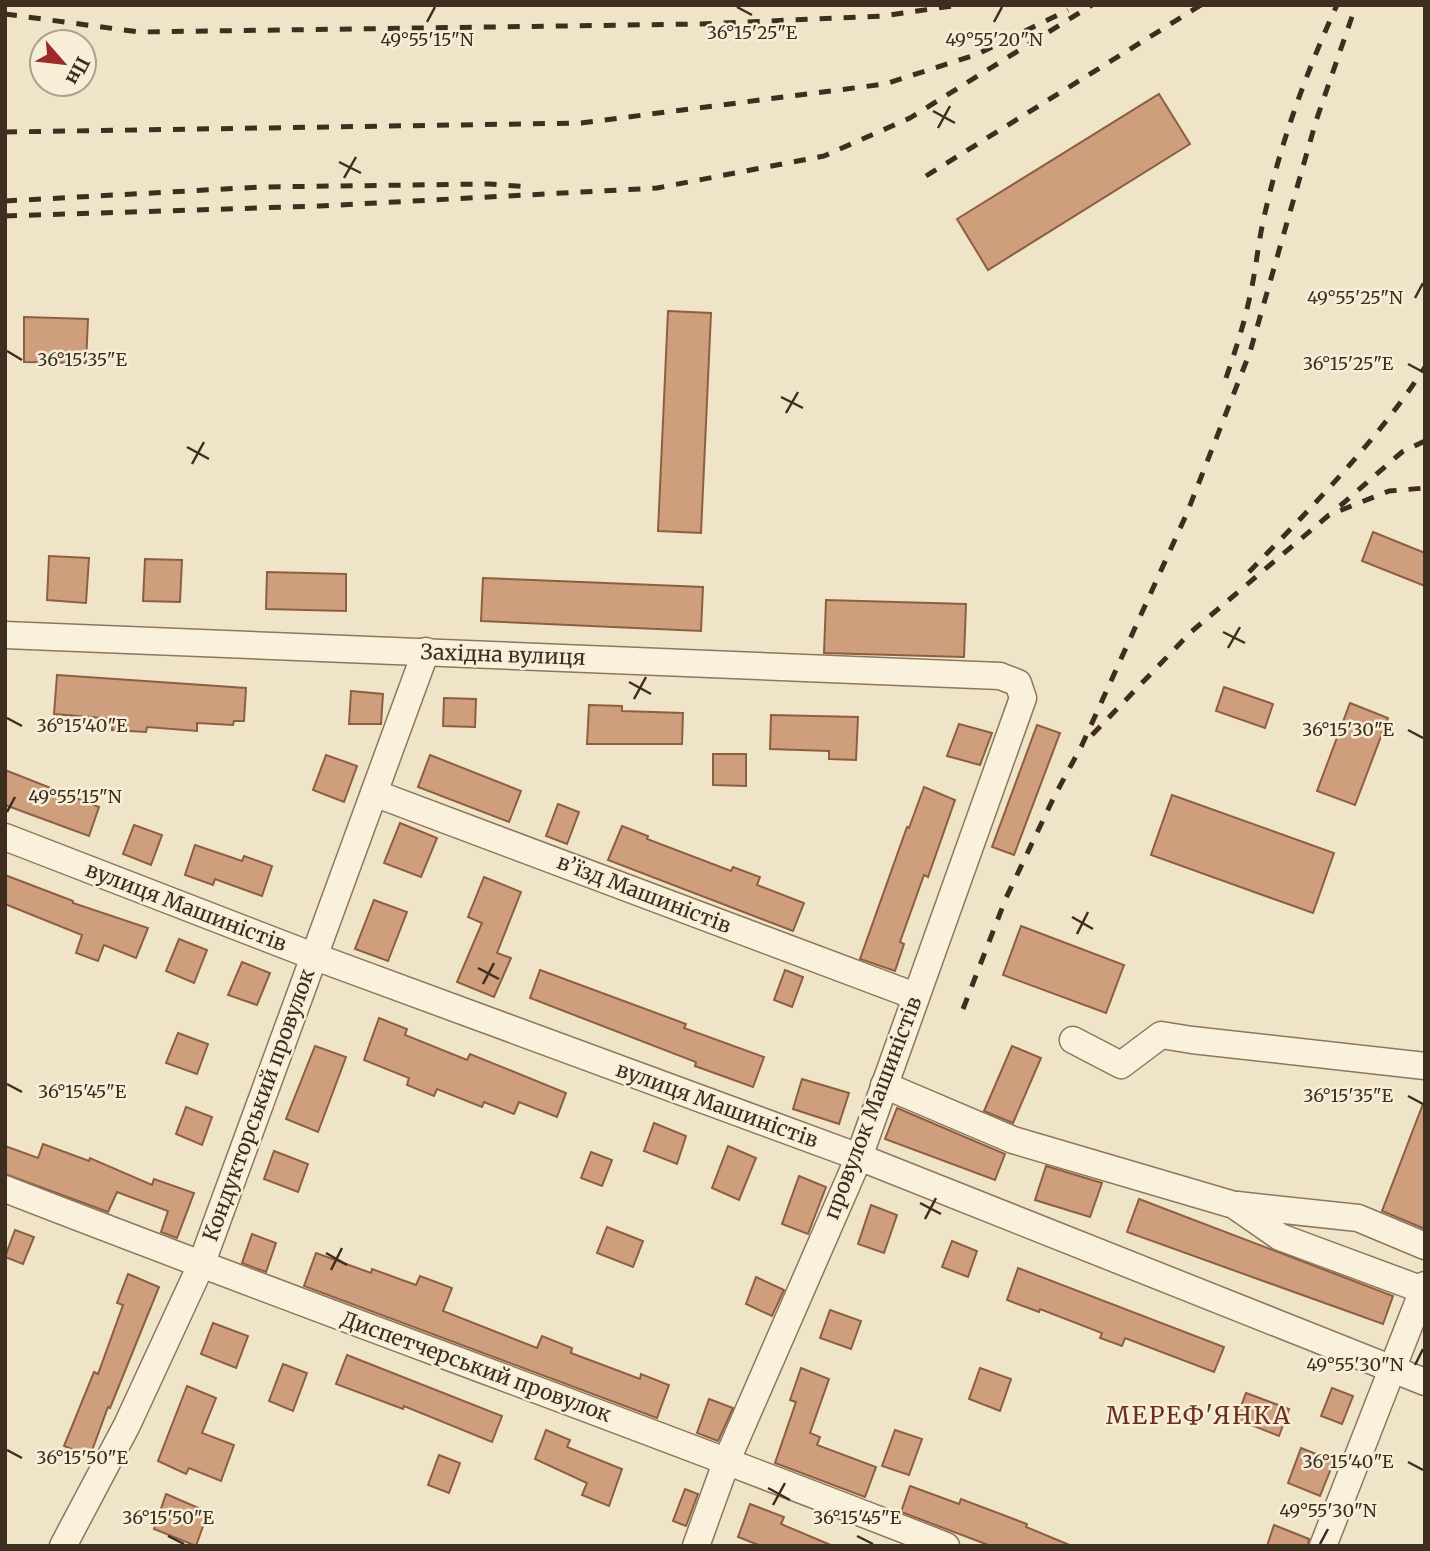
<svg xmlns="http://www.w3.org/2000/svg" width="1430" height="1551" font-family="Merriweather,serif">
<style>
.building{fill:#cf9f7d;stroke:#8d5f41;stroke-width:2}
.lines{fill:none;stroke-linecap:round;stroke-linejoin:round}
.minor-casing{stroke:#8d765c;stroke-width:29}
.minor{stroke:#faf1dc;stroke-width:26}
.rail{stroke:#3d2e20;stroke-width:5;stroke-dasharray:12 12;stroke-linecap:butt}
.ticks{fill:none;stroke:#3d2e20;stroke-width:2.5}
.labels{text-anchor:middle;stroke-width:5;stroke-linejoin:round;paint-order:stroke}
.street-label{font-size:21px;fill:#3d2e20;stroke:#f7eed8}
.quarter-label{font-size:24px;letter-spacing:2px;fill:#6b2e1e;stroke:#f7eed8}
.ticks-label{font-size:18px;text-anchor:middle;fill:#3d2e20;stroke:#f7eed8;stroke-width:5;stroke-linejoin:round;paint-order:stroke}
</style>
<rect width="100%" height="100%" fill="#f0e4c8"/>
<g class="building">
<path d="M 1159,94 L 1190,144 L 988,270 L 957,219 Z"/>
<path d="M 668,311 L 711,313 L 701,533 L 658,531 Z"/>
<path d="M 24,317 L 88,319 L 86,363 L 24,362 Z"/>
<path d="M 1373,532 L 1425,553 L 1425,586 L 1362,561 Z"/>
<path d="M 49,556 L 89,558 L 86,603 L 47,600 Z"/>
<path d="M 145,559 L 182,560 L 180,602 L 143,601 Z"/>
<path d="M 267,572 L 346,574 L 346,611 L 266,609 Z"/>
<path d="M 483,578 L 703,587 L 701,631 L 481,621 Z"/>
<path d="M 826,600 L 966,604 L 964,657 L 824,653 Z"/>
<path d="M 57,675 L 246,688 L 244,721 L 234,721 L 233,725 L 197,723 L 197,731 L 147,727 L 146,732 L 112,730 L 113,719 L 54,714 Z"/>
<path d="M 1224,687 L 1273,704 L 1265,728 L 1216,711 Z"/>
<path d="M 351,691 L 383,694 L 381,724 L 349,724 Z"/>
<path d="M 444,698 L 476,699 L 475,727 L 443,726 Z"/>
<path d="M 1350,703 L 1388,718 L 1355,805 L 1317,791 Z"/>
<path d="M 589,705 L 622,706 L 622,711 L 683,713 L 682,744 L 587,744 Z"/>
<path d="M 771,715 L 858,717 L 856,760 L 829,759 L 829,751 L 770,749 Z"/>
<path d="M 959,724 L 992,733 L 980,765 L 947,756 Z"/>
<path d="M 1037,725 L 1060,733 L 1014,855 L 992,847 Z"/>
<path d="M 713,754 L 746,754 L 746,786 L 713,785 Z"/>
<path d="M 326,755 L 357,766 L 344,802 L 313,790 Z"/>
<path d="M 430,755 L 521,791 L 509,822 L 418,787 Z"/>
<path d="M 5,770 L 99,807 L 89,836 L 5,805 Z"/>
<path d="M 924,787 L 955,800 L 928,877 L 924,875 L 900,942 L 904,944 L 895,971 L 860,959 L 907,827 L 909,828 Z"/>
<path d="M 1172,795 L 1334,853 L 1313,913 L 1151,855 Z"/>
<path d="M 558,804 L 579,812 L 567,844 L 546,836 Z"/>
<path d="M 400,823 L 437,838 L 421,877 L 384,863 Z"/>
<path d="M 134,825 L 162,835 L 151,865 L 123,854 Z"/>
<path d="M 622,826 L 648,836 L 647,839 L 731,871 L 733,867 L 760,877 L 757,885 L 804,903 L 793,931 L 608,860 Z"/>
<path d="M 195,845 L 242,861 L 244,856 L 272,866 L 262,896 L 215,879 L 213,885 L 185,875 Z"/>
<path d="M 5,875 L 73,901 L 73,903 L 148,928 L 136,958 L 104,945 L 98,961 L 76,953 L 82,935 L 5,904 Z"/>
<path d="M 484,877 L 521,892 L 497,953 L 511,958 L 494,997 L 457,982 L 482,923 L 468,917 Z"/>
<path d="M 374,900 L 407,912 L 388,961 L 355,949 Z"/>
<path d="M 1021,926 L 1124,965 L 1106,1013 L 1003,975 Z"/>
<path d="M 179,939 L 207,950 L 194,983 L 166,971 Z"/>
<path d="M 242,962 L 270,973 L 257,1005 L 228,995 Z"/>
<path d="M 540,970 L 686,1024 L 684,1028 L 764,1057 L 753,1087 L 695,1066 L 696,1062 L 530,998 Z"/>
<path d="M 785,970 L 803,977 L 792,1007 L 774,1000 Z"/>
<path d="M 379,1018 L 407,1029 L 405,1035 L 467,1060 L 470,1054 L 566,1093 L 557,1117 L 519,1102 L 514,1114 L 484,1102 L 482,1107 L 437,1089 L 434,1096 L 407,1085 L 409,1078 L 364,1060 Z"/>
<path d="M 178,1033 L 208,1044 L 197,1074 L 166,1063 Z"/>
<path d="M 315,1046 L 346,1057 L 318,1132 L 286,1119 Z"/>
<path d="M 1012,1046 L 1041,1058 L 1013,1123 L 984,1111 Z"/>
<path d="M 802,1079 L 849,1093 L 839,1124 L 793,1109 Z"/>
<path d="M 1423,1104 L 1425,1104 L 1425,1229 L 1382,1211 Z"/>
<path d="M 186,1107 L 212,1117 L 202,1145 L 176,1134 Z"/>
<path d="M 897,1108 L 1005,1154 L 995,1180 L 885,1139 Z"/>
<path d="M 654,1123 L 686,1136 L 677,1164 L 644,1151 Z"/>
<path d="M 43,1144 L 89,1161 L 90,1158 L 152,1185 L 154,1179 L 194,1193 L 177,1238 L 161,1232 L 168,1211 L 117,1192 L 108,1212 L 5,1174 L 5,1146 L 38,1158 Z"/>
<path d="M 728,1146 L 756,1158 L 739,1200 L 712,1188 Z"/>
<path d="M 274,1151 L 308,1164 L 298,1192 L 264,1179 Z"/>
<path d="M 591,1152 L 612,1160 L 602,1186 L 581,1178 Z"/>
<path d="M 1046,1166 L 1102,1183 L 1090,1217 L 1035,1200 Z"/>
<path d="M 799,1176 L 826,1187 L 808,1234 L 782,1224 Z"/>
<path d="M 1139,1199 L 1393,1296 L 1383,1324 L 1127,1232 Z"/>
<path d="M 871,1205 L 897,1215 L 884,1253 L 858,1244 Z"/>
<path d="M 607,1227 L 643,1241 L 633,1267 L 597,1253 Z"/>
<path d="M 15,1230 L 34,1237 L 23,1264 L 5,1257 Z"/>
<path d="M 252,1234 L 276,1243 L 266,1272 L 242,1263 Z"/>
<path d="M 952,1241 L 977,1251 L 968,1277 L 942,1267 Z"/>
<path d="M 316,1253 L 371,1273 L 372,1269 L 416,1285 L 420,1276 L 452,1288 L 443,1311 L 537,1348 L 542,1336 L 572,1348 L 571,1353 L 640,1379 L 641,1374 L 669,1385 L 657,1418 L 304,1286 Z"/>
<path d="M 1018,1268 L 1224,1347 L 1214,1372 L 1125,1338 L 1122,1346 L 1100,1338 L 1102,1333 L 1040,1309 L 1039,1312 L 1007,1300 Z"/>
<path d="M 128,1274 L 159,1287 L 110,1408 L 108,1407 L 90,1456 L 64,1446 L 94,1372 L 98,1374 L 123,1305 L 117,1303 Z"/>
<path d="M 756,1277 L 784,1290 L 772,1316 L 746,1304 Z"/>
<path d="M 830,1310 L 861,1321 L 851,1349 L 820,1338 Z"/>
<path d="M 213,1323 L 248,1336 L 236,1368 L 201,1354 Z"/>
<path d="M 347,1355 L 502,1416 L 492,1442 L 404,1406 L 403,1409 L 336,1384 Z"/>
<path d="M 283,1364 L 307,1373 L 293,1411 L 269,1401 Z"/>
<path d="M 801,1368 L 829,1379 L 810,1433 L 820,1437 L 817,1445 L 876,1467 L 865,1497 L 775,1463 L 796,1402 L 790,1400 Z"/>
<path d="M 980,1368 L 1011,1379 L 1000,1411 L 969,1399 Z"/>
<path d="M 187,1386 L 216,1398 L 202,1433 L 234,1445 L 221,1481 L 189,1468 L 186,1474 L 158,1461 Z"/>
<path d="M 1332,1388 L 1353,1396 L 1342,1424 L 1321,1416 Z"/>
<path d="M 1246,1393 L 1289,1409 L 1279,1436 L 1236,1419 Z"/>
<path d="M 709,1399 L 733,1408 L 718,1441 L 697,1433 Z"/>
<path d="M 546,1430 L 570,1440 L 567,1447 L 622,1469 L 609,1506 L 582,1495 L 587,1483 L 535,1459 Z"/>
<path d="M 895,1430 L 922,1439 L 909,1475 L 882,1466 Z"/>
<path d="M 1301,1448 L 1334,1461 L 1320,1496 L 1288,1483 Z"/>
<path d="M 439,1455 L 460,1463 L 449,1493 L 428,1485 Z"/>
<path d="M 910,1486 L 959,1504 L 961,1499 L 1027,1524 L 1026,1527 L 1072,1546 L 991,1546 L 901,1512 Z"/>
<path d="M 685,1489 L 698,1494 L 686,1526 L 673,1521 Z"/>
<path d="M 166,1494 L 208,1512 L 196,1546 L 154,1529 Z"/>
<path d="M 750,1504 L 784,1517 L 781,1524 L 833,1546 L 761,1546 L 738,1537 Z"/>
<path d="M 1274,1525 L 1309,1539 L 1308,1546 L 1267,1546 Z"/>
</g>
<g class="lines">
<defs>
<g id="minor">
<path d="M 5,635 L 1000,676 L 1018,683 L 1023,698 L 859,1157 L 727,1460 L 696,1546"/>
<path d="M 374,793 L 915,996"/>
<path d="M 5,837 L 313,956 L 859,1157 L 1425,1382"/>
<path d="M 1073,1040 L 1121,1065 L 1161,1035 L 1192,1040 L 1425,1066"/>
<path d="M 884,1085 L 1013,1140 L 1234,1205 L 1280,1237 L 1423,1290"/>
<path d="M 5,1189 C 318,1311 634,1423 946,1546"/>
<path d="M 1237,1205 L 1358,1218 L 1425,1246"/>
<path d="M 63,1546 L 127,1425 L 201,1265 L 426,651"/>
<path d="M 1323,1546 L 1425,1285"/>
</g>
</defs>
<use href="#minor" class="minor-casing"/>
<use href="#minor" class="minor"/>
<g class="rail">
<path d="M 5,14 L 139,32 L 701,24 L 883,16 L 959,5"/>
<path d="M 5,132 L 581,123 L 885,84 L 978,54 L 1068,10"/>
<path d="M 926,176 L 1201,5"/>
<path d="M 5,201 L 261,187 L 489,184 L 530,187"/>
<path d="M 5,216 L 320,206 L 657,188 L 824,156 L 910,118 L 1092,5"/>
<path d="M 1226,378 C 1236,349 1245,321 1251,291 C 1256,268 1258,245 1263,222 C 1279,147 1305,75 1337,5"/>
<path d="M 1340,506 L 1402,452 L 1425,441"/>
<path d="M 1249,572 C 1310,509 1378,440 1425,367"/>
<path d="M 1092,735 L 1191,632 L 1329,515 L 1389,491 L 1425,488"/>
<path d="M 963,1009 L 1006,898 L 1054,797 L 1082,745 L 1187,513 L 1250,352 L 1316,121 L 1356,5"/>
</g>
</g>
<path class="ticks" d="M 737,7 L 752,15M 427,22 L 435,7M 994,22 L 1002,7M 933,111 L 955,123M 938,128 L 950,106M 339,162 L 361,173M 344,178 L 356,157M 1415,298 L 1423,283M 7,351 L 22,360M 1408,364 L 1423,372M 781,397 L 803,408M 786,413 L 798,392M 187,447 L 209,459M 192,464 L 204,442M 1223,632 L 1245,643M 1228,648 L 1240,627M 629,682 L 651,694M 634,699 L 646,677M 7,718 L 22,726M 1408,730 L 1423,738M 7,812 L 15,797M 1072,917 L 1093,929M 1077,934 L 1088,912M 478,968 L 499,979M 483,984 L 494,963M 7,1084 L 22,1092M 1408,1096 L 1423,1104M 920,1203 L 941,1214M 925,1219 L 936,1198M 326,1253 L 347,1265M 331,1270 L 342,1248M 1415,1365 L 1423,1349M 7,1450 L 22,1458M 1408,1462 L 1423,1470M 768,1488 L 790,1500M 773,1505 L 785,1483M 168,1536 L 184,1544M 857,1536 L 873,1544M 1320,1544 L 1328,1529"/>
<g class="labels">
<g class="street-label">
<text transform="translate(503 655) rotate(2)" y="7">Західна вулиця</text>
<text transform="translate(644 894) rotate(21)" y="7">в’їзд Машиністів</text>
<text transform="translate(186 907) rotate(21)" y="7">вулиця Машиністів</text>
<text transform="translate(259 1105) rotate(-70)" y="7">Кондукторський провулок</text>
<text transform="translate(717 1105) rotate(20)" y="7">вулиця Машиністів</text>
<text transform="translate(873 1108) rotate(-69)" y="7">провулок Машиністів</text>
<text transform="translate(476 1367) rotate(20)" y="7">Диспетчерський провулок</text>
</g>
<g class="quarter-label">
<text x="1199" y="1424">МЕРЕФ'ЯНКА</text>
</g>
</g>
<g class="ticks-label">
<text x="752" y="39">36°15'25"E</text>
<text x="427" y="46">49°55'15"N</text>
<text x="994" y="46">49°55'20"N</text>
<text x="1355" y="304">49°55'25"N</text>
<text x="82" y="366">36°15'35"E</text>
<text x="1348" y="370">36°15'25"E</text>
<text x="82" y="732">36°15'40"E</text>
<text x="1348" y="736">36°15'30"E</text>
<text x="75" y="803">49°55'15"N</text>
<text x="82" y="1098">36°15'45"E</text>
<text x="1348" y="1102">36°15'35"E</text>
<text x="1355" y="1371">49°55'30"N</text>
<text x="82" y="1464">36°15'50"E</text>
<text x="1348" y="1468">36°15'40"E</text>
<text x="1328" y="1517">49°55'30"N</text>
<text x="168" y="1524">36°15'50"E</text>
<text x="857" y="1524">36°15'45"E</text>
</g>
<rect width="1430" height="1551" fill="none" stroke="#3d2e20" stroke-width="14"/>
<g transform="translate(63 63) rotate(118)"><circle r="33" fill="#f7eed8" stroke="#ada18e" stroke-width="2"/>
<path d="M0-5L12 26L0 18L-12 26Z" fill="#9e2a2b"/>
<text y="-10" font-size="19" font-weight="bold" text-anchor="middle" fill="#3d2e20">Пн</text>
</g>
</svg>
